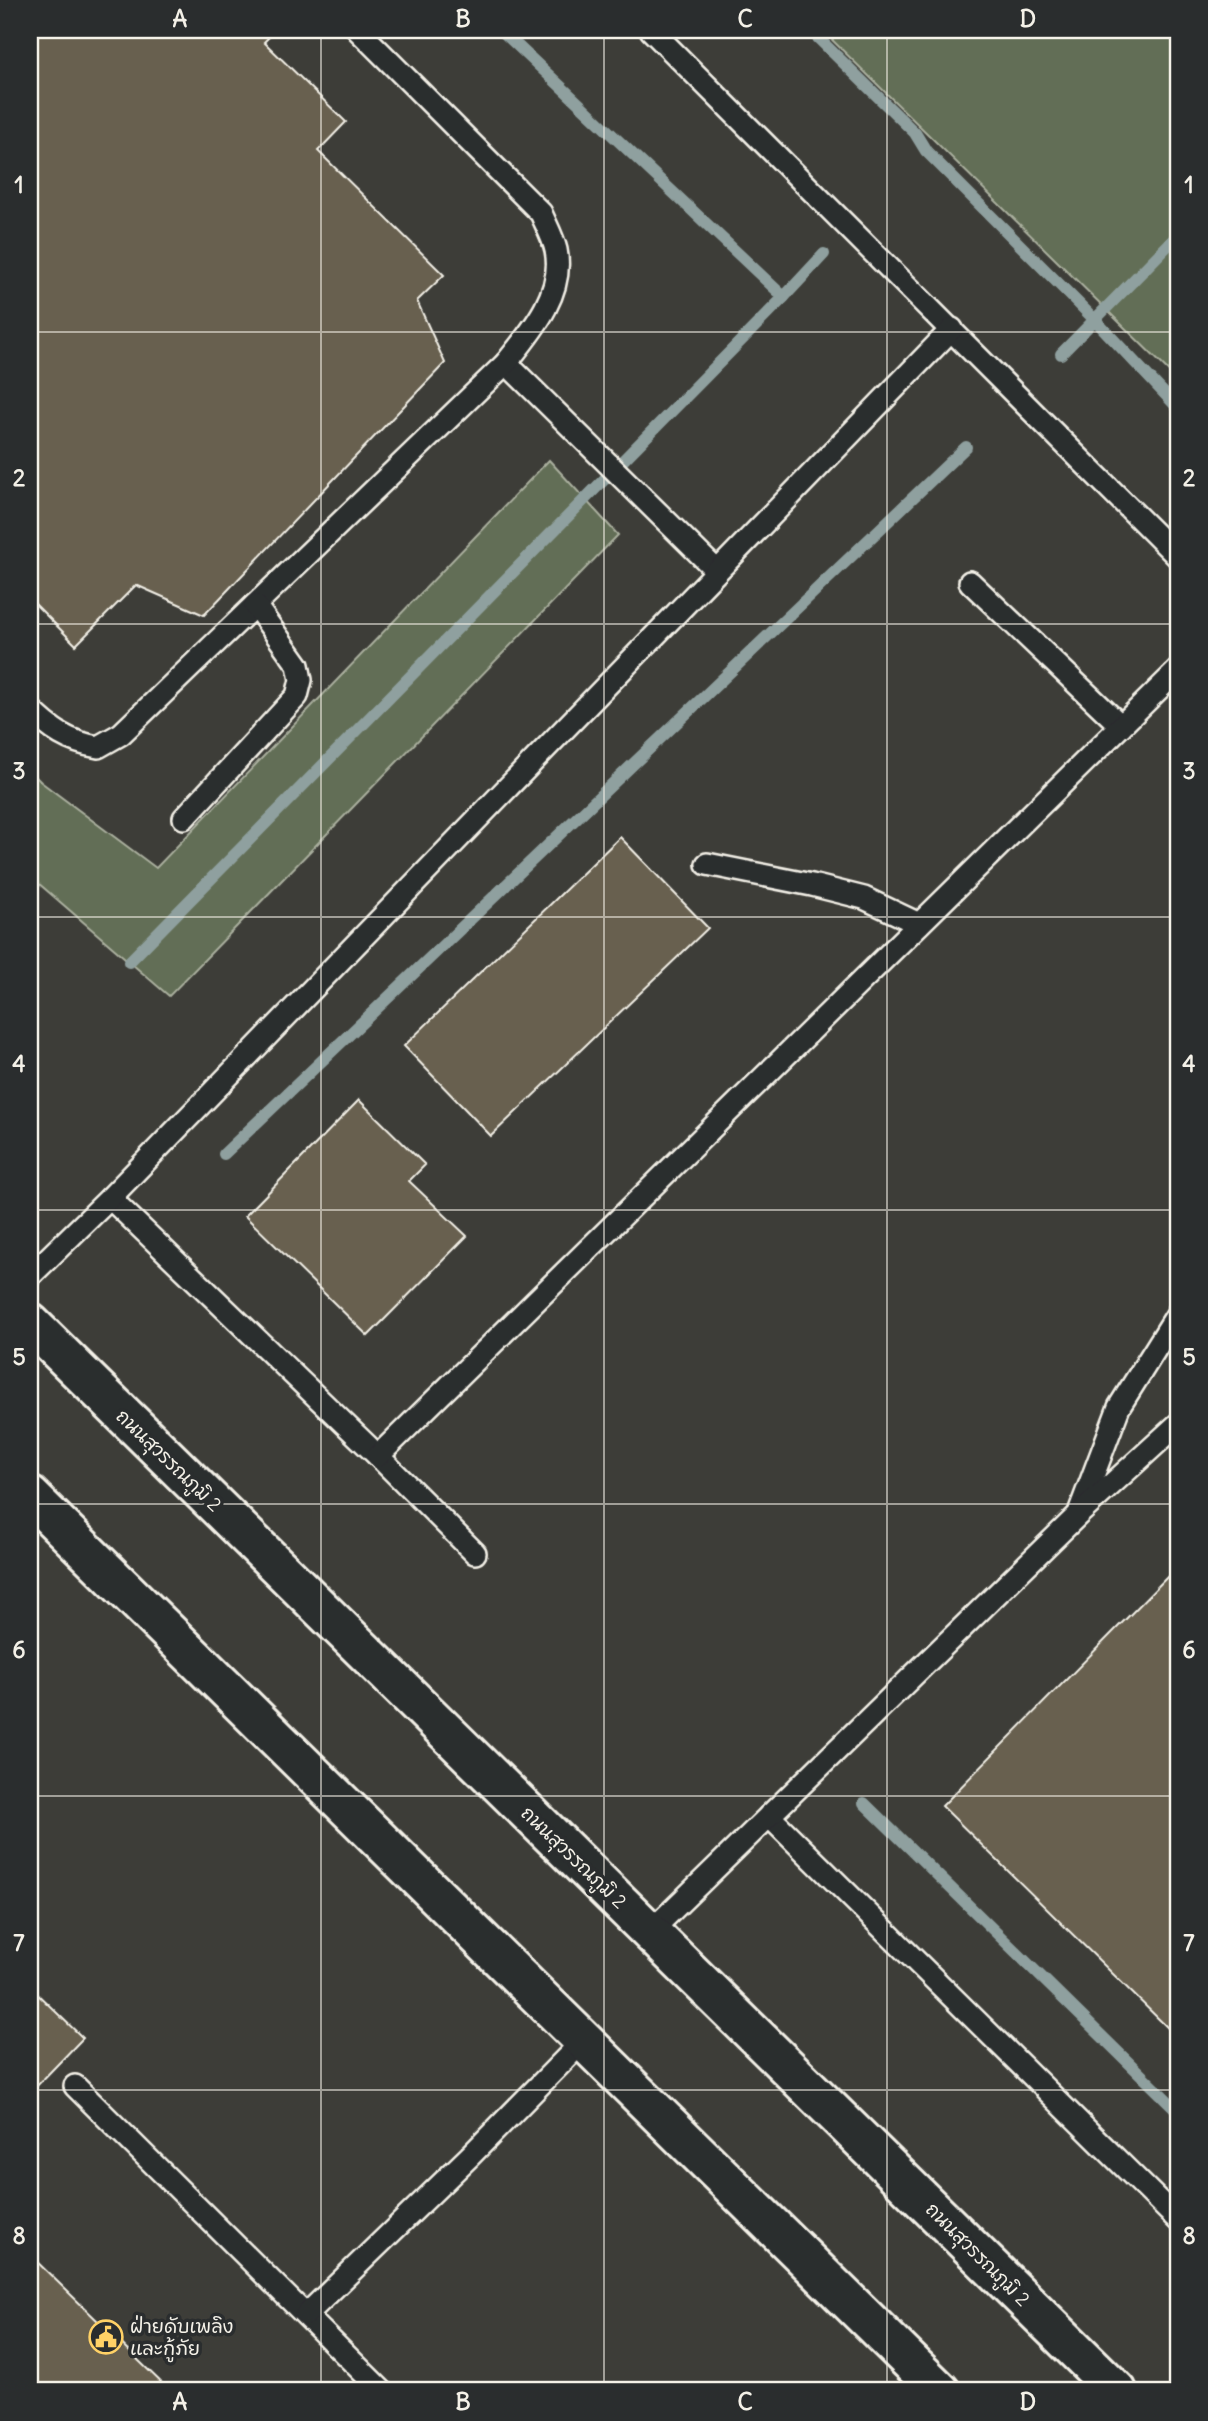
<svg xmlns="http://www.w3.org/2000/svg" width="1208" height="2421" font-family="Delius,'Playpen Sans Thai',sans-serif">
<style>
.built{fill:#3d3d38}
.green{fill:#626e56;stroke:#abb09f;stroke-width:2}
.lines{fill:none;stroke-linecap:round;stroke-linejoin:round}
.stream{stroke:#8fa09f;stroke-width:12}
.building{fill:#686150;stroke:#f4f1e8;stroke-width:2}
.service-casing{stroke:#f4f1e8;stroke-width:26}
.minor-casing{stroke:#f4f1e8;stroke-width:44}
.service{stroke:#2a2d2e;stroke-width:21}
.minor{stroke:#2a2d2e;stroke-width:38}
.grid{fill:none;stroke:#f4f1e8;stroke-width:2;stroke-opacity:0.55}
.labels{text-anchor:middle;stroke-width:7;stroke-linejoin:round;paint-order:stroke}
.street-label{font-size:19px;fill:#f4f1e8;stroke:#2a2d2e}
.poi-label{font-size:19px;fill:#f4f1e8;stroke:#2a2d2e;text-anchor:start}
.neatline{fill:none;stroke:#f4f1e8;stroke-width:2.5}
.grid-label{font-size:23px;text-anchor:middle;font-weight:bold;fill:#f4f1e8}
</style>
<rect width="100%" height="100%" fill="#2a2d2e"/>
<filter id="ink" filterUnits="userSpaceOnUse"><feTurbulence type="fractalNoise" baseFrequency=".0143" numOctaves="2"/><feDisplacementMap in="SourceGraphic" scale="14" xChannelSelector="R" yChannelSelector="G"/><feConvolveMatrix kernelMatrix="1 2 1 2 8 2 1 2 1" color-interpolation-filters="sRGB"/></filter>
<g filter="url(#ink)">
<rect class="built" x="30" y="30" width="1148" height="2361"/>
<g class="green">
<path d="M 822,30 L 1178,30 L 1178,380 Z"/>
<path d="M 549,460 L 618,535 L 169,996 L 30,876 L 30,771 L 41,782 L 156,868 Z"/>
</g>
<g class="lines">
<g class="stream">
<path d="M 810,30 L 915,133 L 926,151 L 1095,320 L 1178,408"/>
<path d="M 784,297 L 824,254"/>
<path d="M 1061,354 L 1178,235"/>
<path d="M 129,962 L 784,297 L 501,30"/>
<path d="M 224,1154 L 966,447"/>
<path d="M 864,1803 L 1178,2111"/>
</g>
</g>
<g class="building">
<path d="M 30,30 L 276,30 L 264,42 L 346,122 L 318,151 L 444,275 L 417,301 L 445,363 L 204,615 L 136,585 L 76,645 L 30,599 Z"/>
<path d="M 620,837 L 708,928 L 491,1136 L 404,1046 Z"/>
<path d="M 359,1100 L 425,1165 L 409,1181 L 467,1236 L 368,1336 L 245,1216 Z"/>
<path d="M 1178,1566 L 1178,2027 L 1173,2033 L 942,1806 Z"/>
<path d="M 30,1987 L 83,2038 L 30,2093 Z"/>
<path d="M 30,2255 L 170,2391 L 30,2391 Z"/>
</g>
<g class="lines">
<defs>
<g id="service">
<path d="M 651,30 L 1178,557"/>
<path d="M 506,363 L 717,571"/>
<path d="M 970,582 L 1121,726"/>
<path d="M 30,709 C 51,730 68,742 98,747 L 121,734 L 506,363 C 531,332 565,293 556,250 C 553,237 546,225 541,213 L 358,30"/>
<path d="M 184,818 L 297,696 L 301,680 L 298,665 L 255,605"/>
<path d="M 707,864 L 812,885 L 864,898 L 919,924"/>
<path d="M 110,1198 L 378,1456 L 475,1553"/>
<path d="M 30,1276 L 110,1198 L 952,329"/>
<path d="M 378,1456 L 1178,670"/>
<path d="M 1080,1510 L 1119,1407 L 1178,1313"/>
<path d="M 769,1816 L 1178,2220"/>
<path d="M 650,1932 L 1078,1515 L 1178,1424"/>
<path d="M 75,2086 L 382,2391"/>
<path d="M 306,2315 L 471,2155 L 583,2041"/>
</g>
<g id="minor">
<path d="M 30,1323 L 1117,2391"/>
<path d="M 30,1496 L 940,2391"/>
</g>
</defs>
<use href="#service" class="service-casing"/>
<use href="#minor" class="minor-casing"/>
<use href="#service" class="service"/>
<use href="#minor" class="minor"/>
</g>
</g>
<path class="grid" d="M 321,30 L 321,2391M 604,30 L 604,2391M 887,30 L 887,2391M 30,332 L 1178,332M 30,624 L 1178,624M 30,917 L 1178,917M 30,1210 L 1178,1210M 30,1504 L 1178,1504M 30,1796 L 1178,1796M 30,2090 L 1178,2090"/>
<defs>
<symbol id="civic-ring" viewBox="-11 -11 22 22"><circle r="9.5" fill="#2a2d2e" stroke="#ffd166" stroke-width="1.5"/><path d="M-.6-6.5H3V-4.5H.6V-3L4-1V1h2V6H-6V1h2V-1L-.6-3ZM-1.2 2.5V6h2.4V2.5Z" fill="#ffd166"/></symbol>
</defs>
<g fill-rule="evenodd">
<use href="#civic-ring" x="87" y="2318" width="38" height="38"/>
</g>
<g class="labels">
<g class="street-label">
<text transform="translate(169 1460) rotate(44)" y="7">ถนนสุวรรณภูมิ 2</text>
<text transform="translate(574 1857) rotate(44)" y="7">ถนนสุวรรณภูมิ 2</text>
<text transform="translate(978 2254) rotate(45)" y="7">ถนนสุวรรณภูมิ 2</text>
</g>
<g class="poi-label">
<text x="130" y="2333">ฝ่ายดับเพลิง<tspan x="130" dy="22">และกู้ภัย</tspan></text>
</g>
</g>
<rect width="1208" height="2421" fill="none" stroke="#2a2d2e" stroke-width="77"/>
<rect x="38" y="38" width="1132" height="2344" class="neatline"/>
<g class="grid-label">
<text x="180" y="27">A</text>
<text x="463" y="27">B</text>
<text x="745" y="27">C</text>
<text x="1028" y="27">D</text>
<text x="19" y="193">1</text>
<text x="1189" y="193">1</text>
<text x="19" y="486">2</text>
<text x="1189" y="486">2</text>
<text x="19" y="779">3</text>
<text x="1189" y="779">3</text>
<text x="19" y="1072">4</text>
<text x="1189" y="1072">4</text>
<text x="19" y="1365">5</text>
<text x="1189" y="1365">5</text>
<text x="19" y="1658">6</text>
<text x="1189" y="1658">6</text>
<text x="19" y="1951">7</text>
<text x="1189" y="1951">7</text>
<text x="19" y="2244">8</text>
<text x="1189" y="2244">8</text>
<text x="180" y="2410">A</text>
<text x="463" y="2410">B</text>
<text x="745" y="2410">C</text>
<text x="1028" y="2410">D</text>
</g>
</svg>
